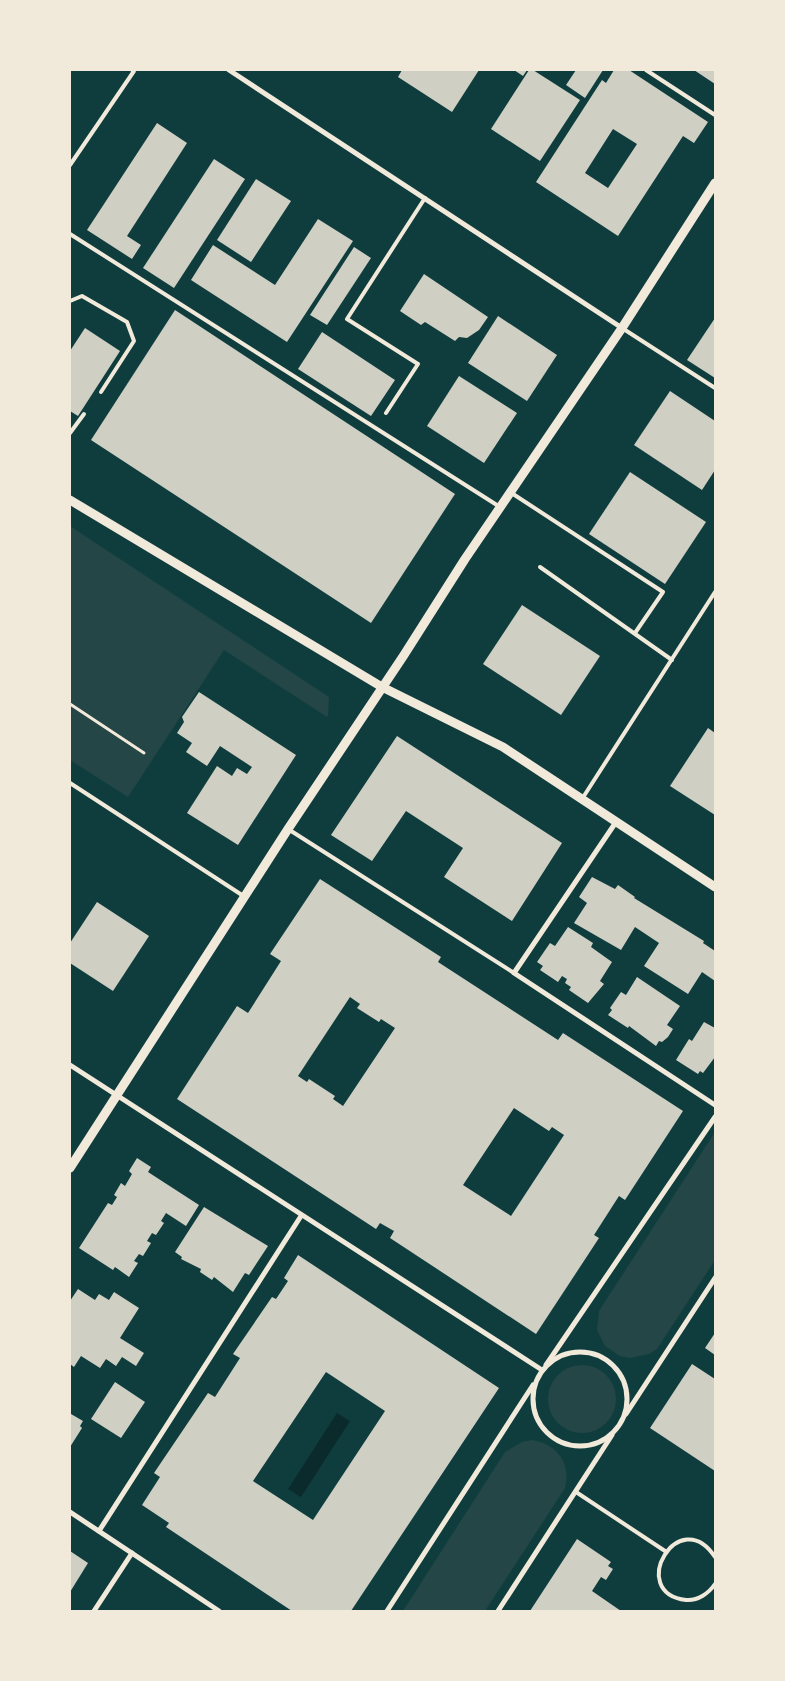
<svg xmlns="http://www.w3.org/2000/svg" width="785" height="1681" font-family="Overpass,sans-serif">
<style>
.green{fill:#244646}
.water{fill:#0a2a2b}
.building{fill:#cfcfc3;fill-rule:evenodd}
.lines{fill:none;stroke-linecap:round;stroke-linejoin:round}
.path{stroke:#f1e9da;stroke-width:3}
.service{stroke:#f1e9da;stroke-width:4}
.minor{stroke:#f1e9da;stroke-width:5}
.tertiary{stroke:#f1e9da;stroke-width:9}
</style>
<rect width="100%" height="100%" fill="#0f3d3e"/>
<g class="green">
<path d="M 70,526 L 329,697 L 328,715 L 327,717 L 224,650 L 128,797 L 70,760 Z"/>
<path d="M 715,1132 L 715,1260 L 657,1349 L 649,1354 L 630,1358 L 620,1356 L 605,1346 L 597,1330 L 599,1311 Z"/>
<circle cx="582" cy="1399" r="34"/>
<path d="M 532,1440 C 557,1444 571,1463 565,1488 L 485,1611 L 403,1611 L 505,1452 L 522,1442 Z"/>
</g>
<path class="water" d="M 337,1413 L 350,1421 L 301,1497 L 288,1489 Z"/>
<g class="building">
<path d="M 402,70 L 479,70 L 452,112 L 398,77 Z"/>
<path d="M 514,70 L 527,70 L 523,76 Z"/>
<path d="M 529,70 L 533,70 L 580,100 L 540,161 L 491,129 Z"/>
<path d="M 576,70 L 603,70 L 585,98 L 566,85 Z"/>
<path d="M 614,70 L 629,70 L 708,122 L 694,143 L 683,136 L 618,236 L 536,182 L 602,80 L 606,83 ZM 613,129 L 637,144 L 608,188 L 585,173 Z"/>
<path d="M 694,70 L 715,70 L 715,84 Z"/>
<path d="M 157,123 L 187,143 L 127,236 L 141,245 L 132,259 L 87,230 Z"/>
<path d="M 214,159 L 245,179 L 174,288 L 143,268 Z"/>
<path d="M 256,179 L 291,201 L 251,262 L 217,240 Z"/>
<path d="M 318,219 L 353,241 L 287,342 L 191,280 L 213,245 L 275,285 Z"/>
<path d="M 354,247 L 371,258 L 327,325 L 310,315 Z"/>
<path d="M 424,274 L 488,317 L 479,330 L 467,338 L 459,337 L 455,341 L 425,322 L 421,325 L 400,311 Z"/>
<path d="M 175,310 L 455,494 L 371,623 L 91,440 Z"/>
<path d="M 498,316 L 557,355 L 527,401 L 468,363 Z"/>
<path d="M 715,318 L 715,378 L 687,360 Z"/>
<path d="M 85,328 L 120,351 L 78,416 L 70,411 L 70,351 Z"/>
<path d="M 322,332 L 395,380 L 371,416 L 298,369 Z"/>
<path d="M 459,376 L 517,413 L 484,463 L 427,426 Z"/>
<path d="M 670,391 L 715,421 L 715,470 L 702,490 L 634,445 Z"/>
<path d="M 630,472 L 706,522 L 665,584 L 589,534 Z"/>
<path d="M 522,605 L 600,656 L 561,715 L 483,664 Z"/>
<path d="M 199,692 L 296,755 L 238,845 L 187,813 L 217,766 L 232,776 L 237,768 L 247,774 L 252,767 L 220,746 L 207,766 L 186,752 L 192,743 L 177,733 L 184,722 L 182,717 Z"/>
<path d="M 708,728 L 715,733 L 715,815 L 670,786 Z"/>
<path d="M 397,736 L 562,843 L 512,921 L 444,877 L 463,848 L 406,811 L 372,861 L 331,835 Z"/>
<path d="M 592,877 L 615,889 L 618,885 L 635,897 L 634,898 L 704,941 L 703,943 L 715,951 L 715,981 L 702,972 L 688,994 L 644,966 L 659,943 L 635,927 L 621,950 L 574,923 L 587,903 L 579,897 Z"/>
<path d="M 320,879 L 441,957 L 438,962 L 558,1040 L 563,1033 L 683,1111 L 625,1200 L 619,1196 L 594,1235 L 599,1238 L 536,1334 L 390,1238 L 394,1231 L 380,1223 L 376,1229 L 177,1099 L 237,1006 L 248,1013 L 281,961 L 270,954 ZM 350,997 L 360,1004 L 357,1008 L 379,1022 L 381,1019 L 395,1028 L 343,1106 L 333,1099 L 335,1096 L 309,1079 L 307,1082 L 298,1076 ZM 514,1108 L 549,1131 L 552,1127 L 564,1135 L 511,1216 L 463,1185 Z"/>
<path d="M 97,902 L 149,936 L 113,991 L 70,963 L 70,943 Z"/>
<path d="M 568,927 L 593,943 L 591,947 L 612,962 L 600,981 L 604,984 L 588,1003 L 569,990 L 571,987 L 565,983 L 567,979 L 562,976 L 558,982 L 540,970 L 543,966 L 537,962 L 550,943 L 555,946 Z"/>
<path d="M 637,977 L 680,1006 L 667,1025 L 673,1029 L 668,1037 L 662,1042 L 659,1041 L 656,1046 L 629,1026 L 628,1028 L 608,1015 L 612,1010 L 610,1008 L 621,992 L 626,995 Z"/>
<path d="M 704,1022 L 715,1028 L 715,1057 L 703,1073 L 700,1071 L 698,1074 L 676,1060 L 689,1039 L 692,1041 Z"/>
<path d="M 137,1158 L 151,1167 L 148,1172 L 199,1205 L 186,1226 L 166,1213 L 161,1221 L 164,1223 L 156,1235 L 152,1233 L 147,1241 L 151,1243 L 143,1256 L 139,1254 L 134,1261 L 138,1263 L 129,1277 L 115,1267 L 113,1270 L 79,1248 L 108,1203 L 112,1205 L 117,1197 L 114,1195 L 121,1183 L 125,1186 L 132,1174 L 129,1171 Z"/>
<path d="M 204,1207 L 268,1246 L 249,1275 L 245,1273 L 233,1292 L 214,1277 L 212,1280 L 200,1272 L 201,1269 L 181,1259 L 182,1257 L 175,1252 Z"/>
<path d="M 298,1255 L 499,1388 L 351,1611 L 292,1611 L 166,1527 L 169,1523 L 142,1505 L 160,1477 L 154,1473 L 208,1393 L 215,1397 L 240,1358 L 233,1354 L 272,1297 L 276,1299 L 288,1281 L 284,1278 ZM 326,1372 L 385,1411 L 313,1520 L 253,1481 Z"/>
<path d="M 78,1289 L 95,1300 L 99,1294 L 109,1300 L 114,1292 L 139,1308 L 120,1338 L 144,1353 L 136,1366 L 122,1357 L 116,1366 L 106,1359 L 100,1368 L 81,1356 L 74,1367 L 70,1364 L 70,1301 Z"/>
<path d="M 715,1333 L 715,1355 L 705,1348 Z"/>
<path d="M 692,1364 L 715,1379 L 715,1471 L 650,1428 Z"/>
<path d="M 115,1382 L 145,1402 L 121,1438 L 91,1419 Z"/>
<path d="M 71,1414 L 83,1421 L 80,1426 L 82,1428 L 70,1447 Z"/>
<path d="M 577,1539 L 611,1562 L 608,1566 L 613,1569 L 606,1580 L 601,1577 L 592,1591 L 621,1611 L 530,1611 Z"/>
<path d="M 70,1551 L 88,1563 L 70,1592 Z"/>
</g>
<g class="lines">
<path class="path" d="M 70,704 L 144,753"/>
<g class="service">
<path d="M 646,70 L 715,115"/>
<path d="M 70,165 L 134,71 L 132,70"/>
<path d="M 70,234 L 500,507"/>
<path d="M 70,301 L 82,296 L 127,322 L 134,341 L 101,392"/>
<path d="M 622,328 L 715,388"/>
<path d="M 386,413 L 418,364 L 347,319 L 425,198"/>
<path d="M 70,433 L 84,414"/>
<path d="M 510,492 L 663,592 L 635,633"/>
<path d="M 540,567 L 672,660"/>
<path d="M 70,783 L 245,897"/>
<path d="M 582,799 L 715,592"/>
<path d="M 288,829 L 514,973"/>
<path d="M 576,1492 L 665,1551"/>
<path d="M 715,1557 C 679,1502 626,1593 686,1600 C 698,1601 709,1593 715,1584"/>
</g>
<g class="minor">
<path d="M 229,70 L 622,328"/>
<path d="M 616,822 L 514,973 L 715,1105"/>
<path d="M 70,1065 L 542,1370"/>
<circle cx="580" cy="1399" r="47"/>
<path d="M 546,1365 L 715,1117"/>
<path d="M 626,1414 L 715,1278"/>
<path d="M 70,1512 L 219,1611"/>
<path d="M 99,1531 L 301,1216"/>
<path d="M 94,1611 L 132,1553"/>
<path d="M 387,1611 L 533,1385"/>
<path d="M 498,1611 L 612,1435"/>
</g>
<g class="tertiary">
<path d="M 70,500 L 382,687 L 503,747 L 715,887"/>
<path d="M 70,1168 L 288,829 L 404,655 L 465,559 L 622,328 L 715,183"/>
</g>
</g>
<rect width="785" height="1681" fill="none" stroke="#f1e9da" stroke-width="142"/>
</svg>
